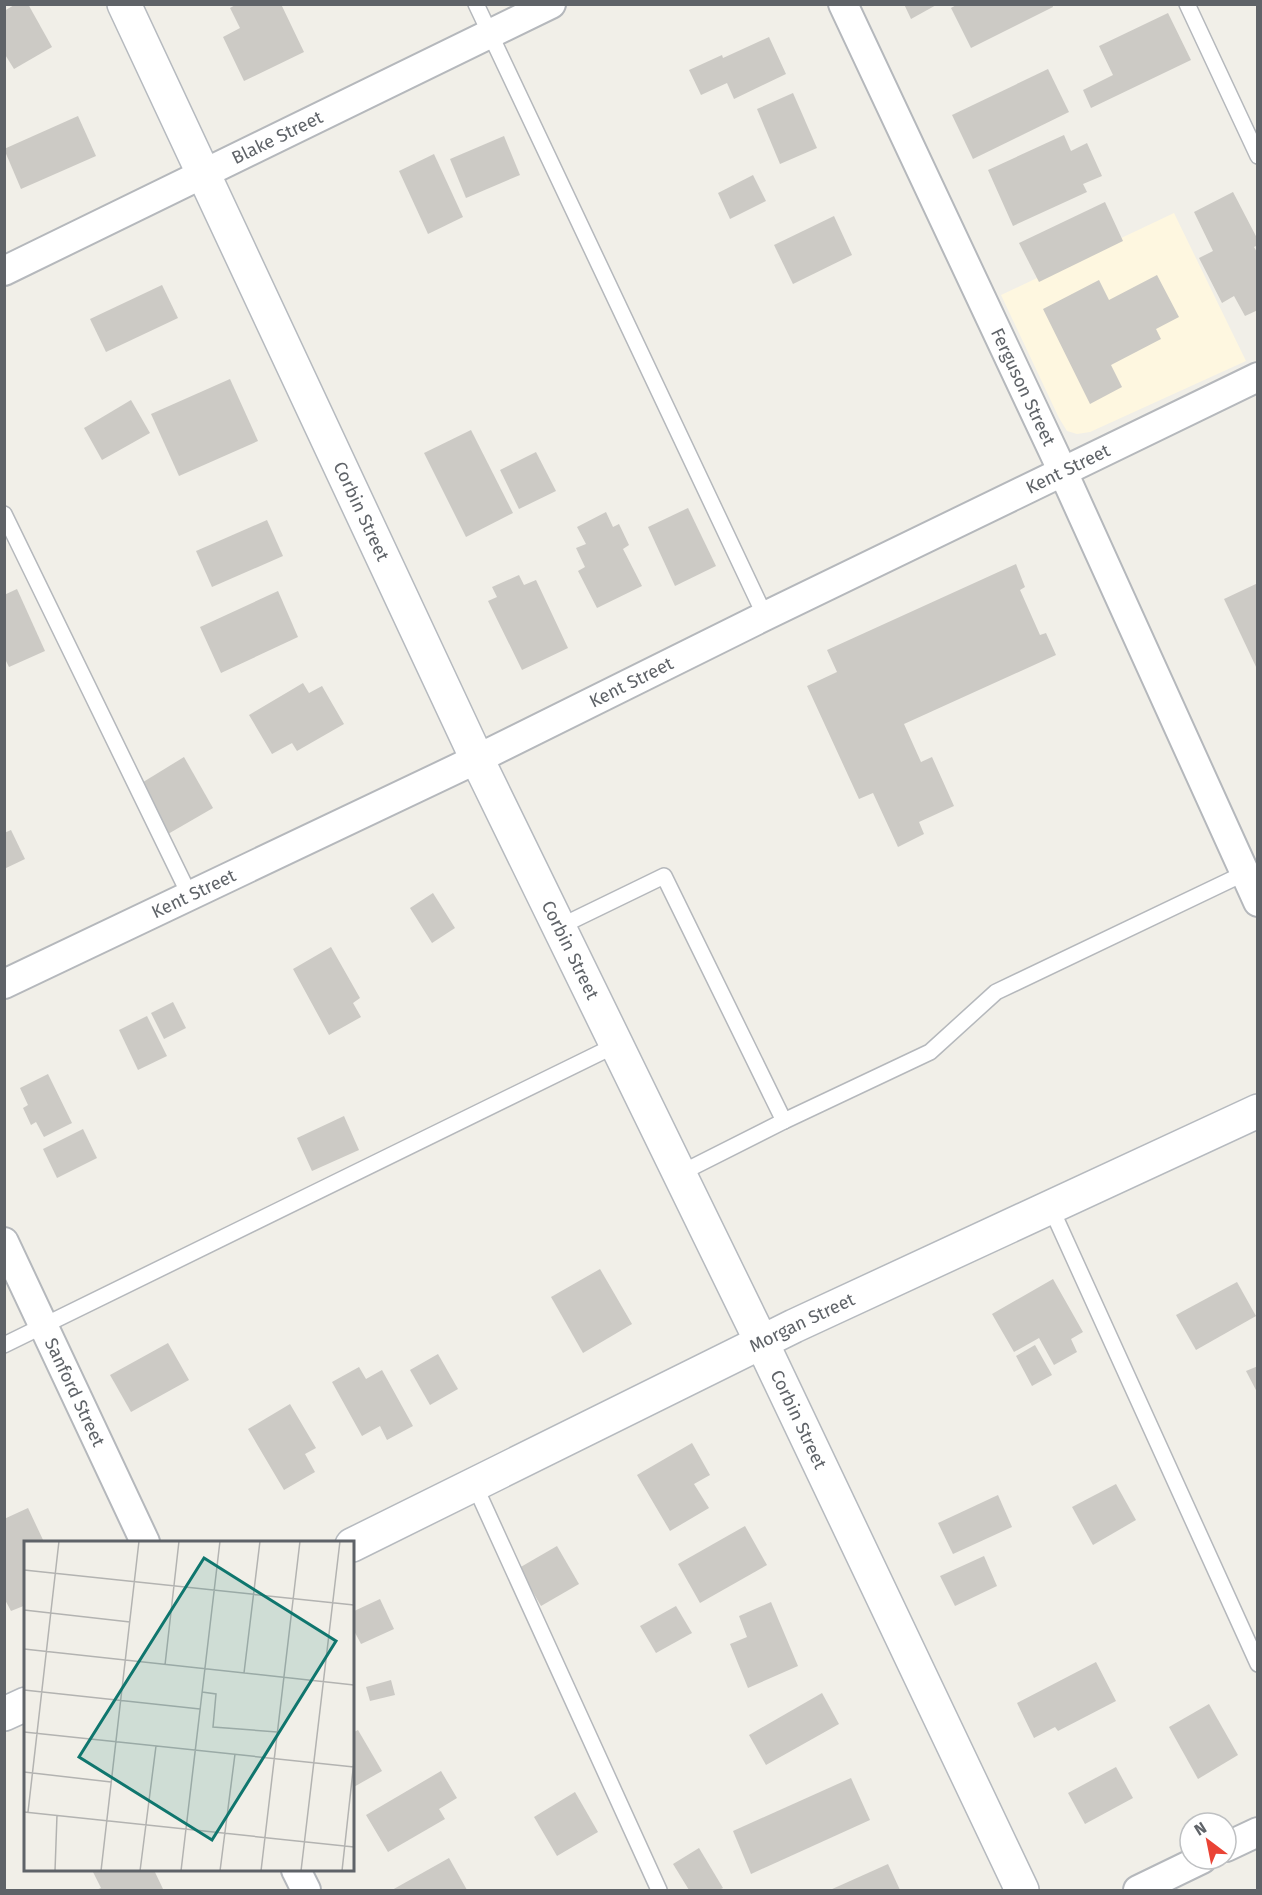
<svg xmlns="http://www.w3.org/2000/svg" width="1262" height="1895" font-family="'Fira Sans',sans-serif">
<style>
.commercial{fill:#fef7e0}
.building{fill:#cccac5}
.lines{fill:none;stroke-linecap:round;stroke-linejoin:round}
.lane-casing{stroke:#b5b8bc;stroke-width:18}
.street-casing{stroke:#b5b8bc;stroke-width:32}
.secondary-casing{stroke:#b6babf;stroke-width:36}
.lane{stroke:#fff;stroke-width:15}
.street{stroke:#fff;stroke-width:28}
.secondary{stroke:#fff;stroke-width:33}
.labels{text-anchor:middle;stroke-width:5;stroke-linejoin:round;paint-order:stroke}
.street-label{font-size:18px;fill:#5f6368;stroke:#fff}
.inset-road{fill:none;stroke:#b3b3b1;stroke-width:1.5}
.view{fill:#0f766e;fill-opacity:0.15;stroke:#0f766e;stroke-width:3}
.inset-edge{fill:none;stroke:#5f6368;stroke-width:3}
</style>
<rect width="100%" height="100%" fill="#f1efe8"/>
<path class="commercial" d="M 1174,213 L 1246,361 L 1090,432 L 1077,434 L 1067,431 L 1059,418 L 1001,295 Z"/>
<g class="building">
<path d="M 16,4 L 28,4 L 52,47 L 14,69 L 4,53 L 4,11 Z"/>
<path d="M 237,4 L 281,4 L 304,52 L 244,81 L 223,37 L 240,28 L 230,8 Z"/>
<path d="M 904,4 L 938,4 L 911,19 Z"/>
<path d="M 958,4 L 1052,4 L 1053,7 L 971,48 L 951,8 Z"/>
<path d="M 1168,13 L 1191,60 L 1091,108 L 1083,90 L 1113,75 L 1099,46 Z"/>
<path d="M 769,37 L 786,74 L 734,99 L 727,83 L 701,95 L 689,70 L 722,55 L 723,58 Z"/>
<path d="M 1048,69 L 1069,112 L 973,159 L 952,115 Z"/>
<path d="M 793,93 L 817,148 L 780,164 L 757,109 Z"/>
<path d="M 78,116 L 96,156 L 21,189 L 4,149 Z"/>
<path d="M 1064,135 L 1071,151 L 1087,143 L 1102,176 L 1083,184 L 1087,192 L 1013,226 L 988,170 Z"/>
<path d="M 504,136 L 520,175 L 466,198 L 450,159 Z"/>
<path d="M 434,154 L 463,217 L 428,234 L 399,171 Z"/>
<path d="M 753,175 L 766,201 L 730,219 L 718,193 Z"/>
<path d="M 1233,192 L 1258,240 L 1258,245 L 1254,247 L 1258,254 L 1258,310 L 1245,316 L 1234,296 L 1222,303 L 1199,258 L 1213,251 L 1194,212 Z"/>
<path d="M 1105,202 L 1123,241 L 1039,282 L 1019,243 Z"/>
<path d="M 834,216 L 852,255 L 793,284 L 774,245 Z"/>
<path d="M 1157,275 L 1179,317 L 1156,329 L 1161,339 L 1111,365 L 1122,387 L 1090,404 L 1043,309 L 1099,280 L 1109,300 Z"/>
<path d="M 162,285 L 178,318 L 106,352 L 90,319 Z"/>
<path d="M 230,379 L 258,441 L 179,476 L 151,414 Z"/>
<path d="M 131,400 L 150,433 L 102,460 L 84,428 Z"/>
<path d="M 471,430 L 513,513 L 466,537 L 424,453 Z"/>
<path d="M 536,452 L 556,491 L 519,509 L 500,470 Z"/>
<path d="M 688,508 L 716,566 L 675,586 L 648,527 Z"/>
<path d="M 606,512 L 613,527 L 619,524 L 629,545 L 623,549 L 642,586 L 597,608 L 578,571 L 585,567 L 576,548 L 586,544 L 577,527 Z"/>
<path d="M 267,520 L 283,556 L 212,587 L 196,551 Z"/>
<path d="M 1016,564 L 1025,587 L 1020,590 L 1040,635 L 1046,633 L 1056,655 L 904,724 L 921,762 L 932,757 L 954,806 L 919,822 L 924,834 L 898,847 L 873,793 L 859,799 L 807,686 L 837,672 L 827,650 Z"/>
<path d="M 519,575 L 524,585 L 536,580 L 568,648 L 522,670 L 488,601 L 497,597 L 492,587 Z"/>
<path d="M 1258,583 L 1258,671 L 1224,599 Z"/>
<path d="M 17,589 L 45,651 L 9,667 L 4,657 L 4,595 Z"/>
<path d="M 278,591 L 298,637 L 221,673 L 200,627 Z"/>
<path d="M 303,683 L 309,693 L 322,686 L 344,724 L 297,751 L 292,743 L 272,754 L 249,715 Z"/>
<path d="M 184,757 L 213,808 L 168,834 L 140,784 Z"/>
<path d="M 11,830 L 25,859 L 4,869 L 4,833 Z"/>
<path d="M 433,893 L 455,928 L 432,943 L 410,908 Z"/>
<path d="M 331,947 L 360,998 L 353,1003 L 361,1017 L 329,1035 L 293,969 Z"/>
<path d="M 173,1002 L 186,1028 L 164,1039 L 151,1013 Z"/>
<path d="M 147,1016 L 167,1056 L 138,1070 L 119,1030 Z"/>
<path d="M 48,1074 L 72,1123 L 44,1137 L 36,1122 L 31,1125 L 23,1108 L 28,1105 L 20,1088 Z"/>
<path d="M 344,1116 L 359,1150 L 312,1171 L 297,1138 Z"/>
<path d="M 83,1129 L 97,1158 L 57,1178 L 43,1149 Z"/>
<path d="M 600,1269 L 632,1324 L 583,1353 L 551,1297 Z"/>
<path d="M 1053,1279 L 1083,1332 L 1071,1339 L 1077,1352 L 1054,1365 L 1039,1338 L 1014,1352 L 992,1314 Z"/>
<path d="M 1237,1282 L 1256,1316 L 1196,1350 L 1176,1315 Z"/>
<path d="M 168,1343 L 189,1380 L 131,1412 L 110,1375 Z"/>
<path d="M 1035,1345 L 1052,1375 L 1032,1386 L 1016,1356 Z"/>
<path d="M 438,1354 L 458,1389 L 430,1405 L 410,1370 Z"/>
<path d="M 1258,1366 L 1258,1394 L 1246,1371 Z"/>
<path d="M 359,1367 L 366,1379 L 382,1370 L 413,1426 L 387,1440 L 380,1426 L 362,1436 L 332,1382 Z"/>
<path d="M 290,1404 L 316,1448 L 305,1454 L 315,1472 L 284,1490 L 248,1429 Z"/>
<path d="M 692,1443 L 710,1475 L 694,1484 L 709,1508 L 670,1531 L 637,1475 Z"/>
<path d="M 1116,1484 L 1136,1520 L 1093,1545 L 1072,1507 Z"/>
<path d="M 998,1495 L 1012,1527 L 953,1554 L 938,1523 Z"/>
<path d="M 28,1508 L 44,1542 L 26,1542 L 26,1605 L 11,1611 L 4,1598 L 4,1519 Z"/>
<path d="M 745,1526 L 767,1565 L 700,1603 L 678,1564 Z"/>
<path d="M 557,1546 L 579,1584 L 541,1606 L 519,1568 Z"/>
<path d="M 984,1556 L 997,1586 L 955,1606 L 940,1576 Z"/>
<path d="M 380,1599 L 394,1629 L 361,1644 L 352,1627 L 352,1612 Z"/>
<path d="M 771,1602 L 798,1666 L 748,1688 L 730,1644 L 747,1637 L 739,1616 Z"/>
<path d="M 676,1606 L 692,1633 L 656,1653 L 640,1626 Z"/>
<path d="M 1096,1662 L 1116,1701 L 1058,1731 L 1055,1727 L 1034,1738 L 1017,1703 Z"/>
<path d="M 391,1680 L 395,1695 L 370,1701 L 366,1687 Z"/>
<path d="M 822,1693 L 839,1724 L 766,1765 L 749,1735 Z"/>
<path d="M 1209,1704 L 1238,1755 L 1198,1779 L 1169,1727 Z"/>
<path d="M 358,1730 L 382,1771 L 352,1788 L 352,1733 Z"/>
<path d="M 1116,1767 L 1133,1798 L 1085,1824 L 1068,1793 Z"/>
<path d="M 441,1771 L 457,1798 L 439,1809 L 445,1819 L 388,1852 L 366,1815 Z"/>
<path d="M 851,1778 L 870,1820 L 751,1874 L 733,1831 Z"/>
<path d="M 575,1792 L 598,1832 L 557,1856 L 534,1817 Z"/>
<path d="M 699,1848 L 723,1888 L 719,1890 L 689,1890 L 673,1864 Z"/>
<path d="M 449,1858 L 467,1890 L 392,1890 Z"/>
<path d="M 888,1864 L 900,1890 L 830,1890 Z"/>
<path d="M 92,1870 L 154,1870 L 163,1889 L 96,1890 L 101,1888 Z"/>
</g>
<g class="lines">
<defs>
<g id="lane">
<path d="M 476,4 L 765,616"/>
<path d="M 1187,4 L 1258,156"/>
<path d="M 4,514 L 189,894"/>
<path d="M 559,927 L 664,876 L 784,1121 L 930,1052 L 996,992 L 1245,873"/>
<path d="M 679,1174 L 784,1121"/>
<path d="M 1051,1208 L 1258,1664"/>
<path d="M 4,1345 L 616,1045"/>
<path d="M 475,1486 L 659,1890"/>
</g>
<g id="street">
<path id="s1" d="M 843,4 L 1063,472 L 1258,902"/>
<path id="s2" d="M 4,271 L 551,4"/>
<path id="s3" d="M 4,984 L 477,759 L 765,616 L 1258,377"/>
<path id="s4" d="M 4,1242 L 145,1542"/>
<path d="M 1226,1847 L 1258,1832"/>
<path d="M 296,1870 L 306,1890"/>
<path d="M 1138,1890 L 1202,1859"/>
</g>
<g id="secondary">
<path id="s5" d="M 124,4 L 477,759 L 762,1343 L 1022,1890"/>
<path id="s6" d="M 352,1545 L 794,1326 L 1258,1111"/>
<path d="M 4,1714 L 26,1704"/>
</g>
</defs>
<use href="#lane" class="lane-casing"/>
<use href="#street" class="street-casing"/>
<use href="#secondary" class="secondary-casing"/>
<use href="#lane" class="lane"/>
<use href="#street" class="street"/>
<use href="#secondary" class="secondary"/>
</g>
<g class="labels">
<g class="street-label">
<text dy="6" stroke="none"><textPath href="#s2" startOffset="304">Blake Street</textPath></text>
<text dy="6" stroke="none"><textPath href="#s1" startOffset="423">Ferguson Street</textPath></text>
<text dy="6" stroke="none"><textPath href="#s3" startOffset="1182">Kent Street</textPath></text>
<text dy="6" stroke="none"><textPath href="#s5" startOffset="560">Corbin Street</textPath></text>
<text dy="6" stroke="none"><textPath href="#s3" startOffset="696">Kent Street</textPath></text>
<text dy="6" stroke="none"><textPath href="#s3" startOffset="210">Kent Street</textPath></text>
<text dy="6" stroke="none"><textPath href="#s5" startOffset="1046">Corbin Street</textPath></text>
<text dy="6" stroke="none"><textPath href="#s6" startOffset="502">Morgan Street</textPath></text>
<text dy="6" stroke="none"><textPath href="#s4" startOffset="166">Sanford Street</textPath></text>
<text dy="6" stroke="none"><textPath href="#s5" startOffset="1568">Corbin Street</textPath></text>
</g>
</g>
<g transform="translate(24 1541)">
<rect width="330" height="330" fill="#f1efe8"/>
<path class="inset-road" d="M 0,29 L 330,64M 0,69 L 106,81M 0,108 L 330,144M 141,124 L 155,0M 220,132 L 236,0M 0,149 L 176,168M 178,151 L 192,153 L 189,186 L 253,191M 0,191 L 330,226M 0,231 L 87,241M 0,271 L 330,306M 4,271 L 35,0M 31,330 L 33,274M 77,330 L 115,0M 116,330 L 132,205M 157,330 L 196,0M 196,330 L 211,213M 237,330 L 276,0M 277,330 L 316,0M 318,330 L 330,220"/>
<path class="view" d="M 180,17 L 312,100 L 188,299 L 55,216 Z"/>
<rect width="330" height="330" class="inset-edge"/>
</g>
<rect width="1262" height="1895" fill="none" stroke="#5f6368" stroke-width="12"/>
<g transform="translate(1208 1841) rotate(328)"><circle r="28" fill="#ffffff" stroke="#bfc1c3" stroke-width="1.5"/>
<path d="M0-4.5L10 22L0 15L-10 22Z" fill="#ea4335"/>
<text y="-9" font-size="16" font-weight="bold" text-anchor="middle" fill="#5f6368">N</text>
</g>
</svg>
